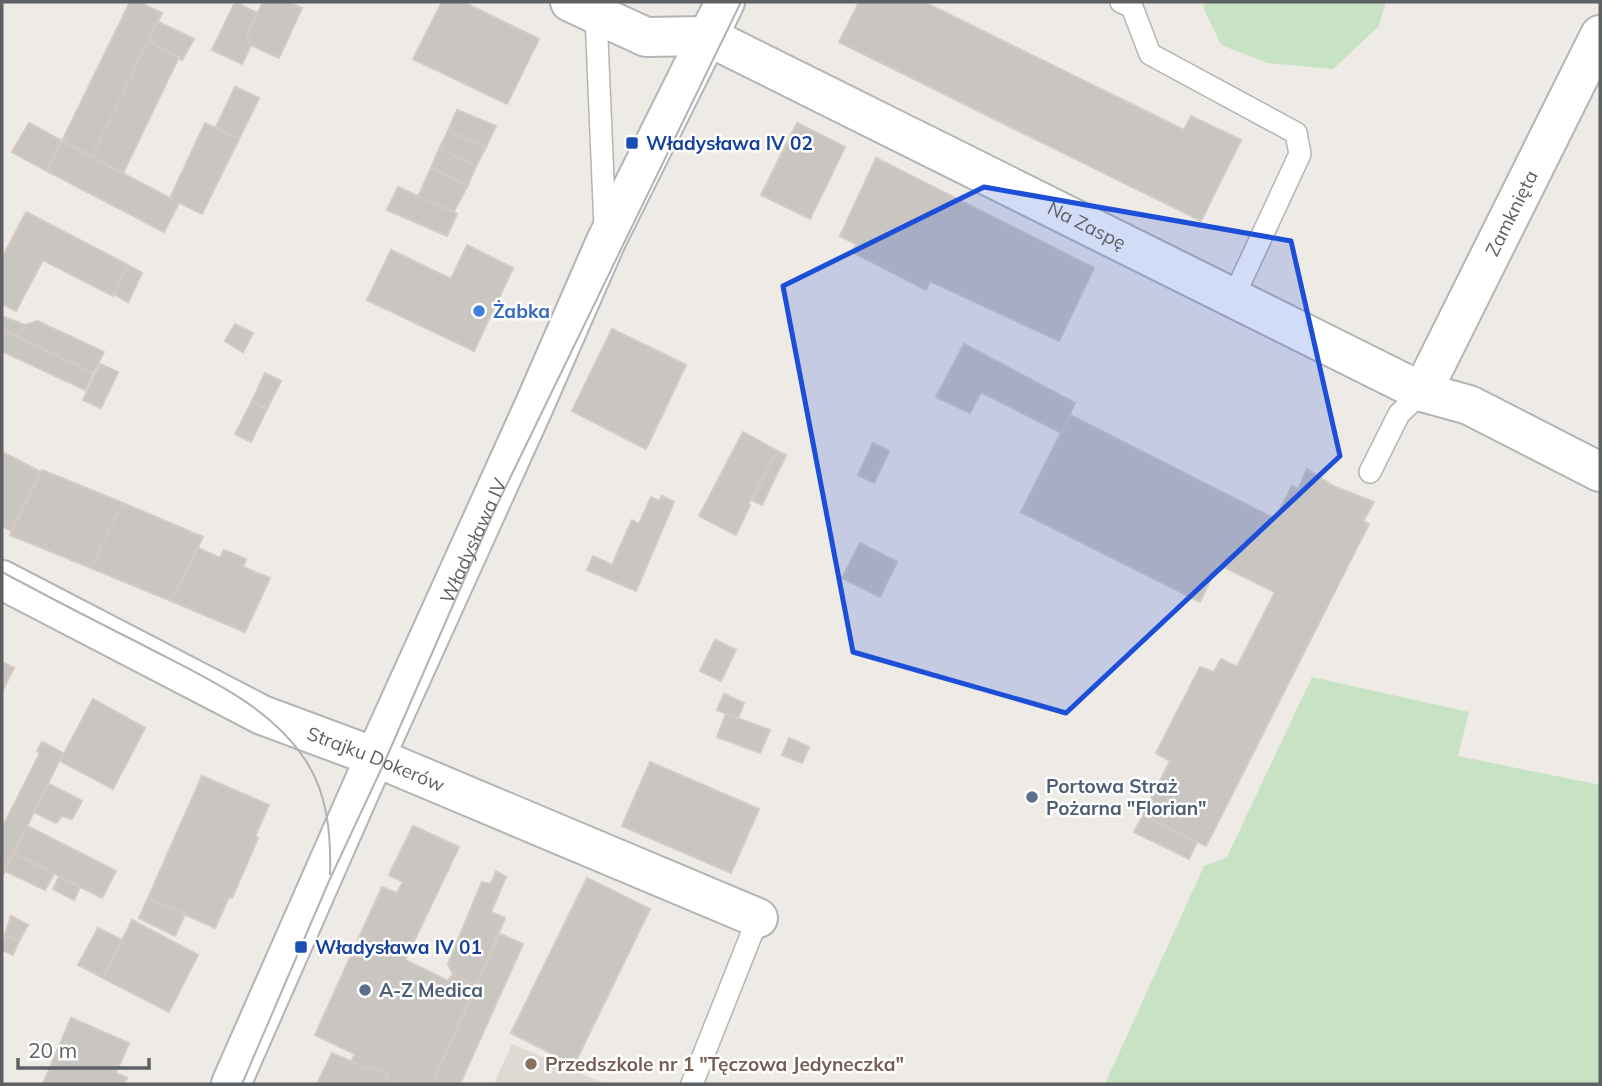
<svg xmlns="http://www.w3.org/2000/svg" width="1602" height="1086" font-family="Mulish,sans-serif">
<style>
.education{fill:#dddad3}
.green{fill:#c8e3c4}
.building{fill:#c9c5c1;stroke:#d2cbc4;stroke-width:2}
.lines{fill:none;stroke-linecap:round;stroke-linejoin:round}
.lane-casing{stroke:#b2b5b8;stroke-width:24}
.street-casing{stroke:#b2b5b8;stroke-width:42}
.secondary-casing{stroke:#b1b5b8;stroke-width:42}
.lane{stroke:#fff;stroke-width:21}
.street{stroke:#fff;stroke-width:38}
.secondary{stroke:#fff;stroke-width:38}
.tram{stroke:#b1b2b2;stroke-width:2}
.marked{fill:#1d4ed8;fill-opacity:0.2;stroke:#1d4ed8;stroke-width:5;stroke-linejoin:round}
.transit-dot{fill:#1a4fb4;stroke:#fff;stroke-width:2.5}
.shop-dot{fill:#3f7fe0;stroke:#fff;stroke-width:2.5}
.service-dot{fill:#5c6f8a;stroke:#fff;stroke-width:2.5}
.education-dot{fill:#8d6e63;stroke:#fff;stroke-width:2.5}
.labels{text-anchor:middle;stroke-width:5;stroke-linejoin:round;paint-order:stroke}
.transit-label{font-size:19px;font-weight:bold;fill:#164399;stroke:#fff;text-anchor:start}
.street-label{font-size:19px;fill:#5d6164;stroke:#fff}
.shop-label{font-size:19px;font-weight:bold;fill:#366cbe;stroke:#fff;text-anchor:start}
.service-label{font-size:19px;font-weight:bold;fill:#4e5e75;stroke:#fff;text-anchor:start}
.education-label{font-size:19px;font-weight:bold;fill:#785e54;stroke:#fff;text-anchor:start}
</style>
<rect width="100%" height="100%" fill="#eeeae5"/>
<path class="education" d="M 512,1044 L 606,1084 L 494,1084 Z"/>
<g class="green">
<path d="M 1206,2 L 1386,2 L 1379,26 L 1333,69 L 1267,63 L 1221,45 L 1203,7 Z"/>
<path d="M 1312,677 L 1469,712 L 1458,756 L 1600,785 L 1600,1084 L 1105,1084 L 1204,866 L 1227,857 Z"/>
</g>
<g class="building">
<path d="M 130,2 L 138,2 L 162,13 L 92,156 L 62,141 Z"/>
<path d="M 235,2 L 257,13 L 247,34 L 251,45 L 242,64 L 212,50 Z"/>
<path d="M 263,2 L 288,2 L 302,8 L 279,58 L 251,45 L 247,34 Z"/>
<path d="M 442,2 L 463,2 L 539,39 L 507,104 L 413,59 Z"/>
<path d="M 859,2 L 924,2 L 1184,130 L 1191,116 L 1241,140 L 1201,221 L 839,42 Z"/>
<path d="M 158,22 L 194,39 L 182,60 L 148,41 Z"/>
<path d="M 148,41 L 179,57 L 123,173 L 92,156 Z"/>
<path d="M 235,87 L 259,98 L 239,139 L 216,127 Z"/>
<path d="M 457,110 L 496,126 L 486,147 L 448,131 Z"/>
<path d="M 29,123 L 62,141 L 47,171 L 12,152 Z"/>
<path d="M 205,123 L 239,139 L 202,214 L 170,198 Z"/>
<path d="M 797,123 L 845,147 L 810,219 L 761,195 Z"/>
<path d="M 448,131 L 486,147 L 476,166 L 439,149 Z"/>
<path d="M 62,141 L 179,203 L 164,232 L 47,171 Z"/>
<path d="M 439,149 L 476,166 L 468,185 L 431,168 Z"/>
<path d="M 876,158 L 1094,268 L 1059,341 L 930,281 L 926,290 L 852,252 L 856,244 L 840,236 Z"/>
<path d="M 431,168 L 468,185 L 453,213 L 418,197 Z"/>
<path d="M 398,187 L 457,214 L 447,236 L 387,210 Z"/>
<path d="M 26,212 L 128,265 L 113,296 L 43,260 L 16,311 L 2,304 L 2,258 Z"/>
<path d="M 467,245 L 513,268 L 474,351 L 367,300 L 391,250 L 451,279 Z"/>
<path d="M 128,265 L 142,273 L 128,302 L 114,294 Z"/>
<path d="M 2,316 L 25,325 L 19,337 L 2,329 Z"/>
<path d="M 37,321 L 104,352 L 93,373 L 19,337 L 25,325 Z"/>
<path d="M 235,324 L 253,333 L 243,352 L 225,341 Z"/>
<path d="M 2,329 L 93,373 L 85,390 L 2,351 Z"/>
<path d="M 612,329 L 686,365 L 646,449 L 572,411 Z"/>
<path d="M 964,344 L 1075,403 L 1061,433 L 981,392 L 970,413 L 936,397 Z"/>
<path d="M 100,364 L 118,372 L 101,408 L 83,400 Z"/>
<path d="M 265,373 L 281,381 L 267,409 L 252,401 Z"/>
<path d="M 252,401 L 267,409 L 251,442 L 235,434 Z"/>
<path d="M 1070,415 L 1275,519 L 1292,486 L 1298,489 L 1307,469 L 1333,486 L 1374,502 L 1363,521 L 1369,524 L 1206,846 L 1143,815 L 1170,761 L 1156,753 L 1200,667 L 1214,672 L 1221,659 L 1237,667 L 1275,592 L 1218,564 L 1200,602 L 1021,512 Z"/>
<path d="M 743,432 L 777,451 L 748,504 L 750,505 L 736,535 L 699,516 Z"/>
<path d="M 873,443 L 889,451 L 874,483 L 858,475 Z"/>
<path d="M 777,451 L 786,455 L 762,505 L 752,500 Z"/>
<path d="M 2,452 L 41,472 L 11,531 L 2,526 Z"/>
<path d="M 42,470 L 123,503 L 91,568 L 10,535 Z"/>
<path d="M 662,496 L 674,502 L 636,591 L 587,570 L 593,556 L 612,565 L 632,520 L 639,524 L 651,497 L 659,501 Z"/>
<path d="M 123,503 L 203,537 L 171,601 L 91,568 Z"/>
<path d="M 860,543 L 897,562 L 880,597 L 842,578 Z"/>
<path d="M 198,548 L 220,558 L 224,550 L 246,559 L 243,567 L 270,578 L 245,632 L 171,601 Z"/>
<path d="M 715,640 L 736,650 L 721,681 L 700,671 Z"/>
<path d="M 2,662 L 14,668 L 2,692 Z"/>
<path d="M 724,694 L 744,703 L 738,718 L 717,710 Z"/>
<path d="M 93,699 L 145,728 L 113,789 L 60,761 Z"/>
<path d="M 726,714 L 770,730 L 760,753 L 717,737 Z"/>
<path d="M 789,738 L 809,747 L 802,763 L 782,755 Z"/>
<path d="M 42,742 L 63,753 L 2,877 L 2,828 L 40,753 L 37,751 Z"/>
<path d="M 650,762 L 759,809 L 731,873 L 622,826 Z"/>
<path d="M 202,776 L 269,805 L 255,836 L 258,838 L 232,898 L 229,897 L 215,928 L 148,898 Z"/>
<path d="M 49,784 L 82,801 L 72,819 L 62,816 L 56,823 L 34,812 Z"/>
<path d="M 1143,815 L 1197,842 L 1189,859 L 1134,832 Z"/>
<path d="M 27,826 L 116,871 L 102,898 L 14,853 Z"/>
<path d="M 413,826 L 459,847 L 405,960 L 448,981 L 453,974 L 476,985 L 432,1084 L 398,1084 L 386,1078 L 388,1075 L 370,1066 L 368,1069 L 351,1062 L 355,1054 L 315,1035 L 382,887 L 397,893 L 403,882 L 389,875 Z"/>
<path d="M 14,853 L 54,874 L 45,890 L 5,871 Z"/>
<path d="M 496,871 L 506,877 L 491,912 L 505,918 L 476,985 L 453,974 L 448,964 L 482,882 L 491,884 Z"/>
<path d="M 59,877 L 80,887 L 74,900 L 53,889 Z"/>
<path d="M 587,878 L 650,909 L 574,1065 L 511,1033 Z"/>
<path d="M 148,898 L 185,914 L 175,936 L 139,918 Z"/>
<path d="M 11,916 L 28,925 L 19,941 L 5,935 Z"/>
<path d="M 132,920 L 198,955 L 169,1012 L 103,978 Z"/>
<path d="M 98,928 L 122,940 L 103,978 L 78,965 Z"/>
<path d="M 500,934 L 523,944 L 460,1084 L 432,1084 Z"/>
<path d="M 5,935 L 19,941 L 13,955 L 2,950 Z"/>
<path d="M 71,1018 L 129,1043 L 116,1073 L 127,1078 L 124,1084 L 43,1084 Z"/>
<path d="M 332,1053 L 368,1069 L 370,1066 L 388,1075 L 386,1078 L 398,1084 L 317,1084 Z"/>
</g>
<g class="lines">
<defs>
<g id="lane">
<path d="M 1121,2 L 1132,7 L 1150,54 L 1296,133 L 1300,154 L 1233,298"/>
<path d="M 596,15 L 605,228"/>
<path d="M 1370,472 L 1399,414 L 1422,392"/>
<path d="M 692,1084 L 758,918"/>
</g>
<g id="street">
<path id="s1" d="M 570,2 L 646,37 L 707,36 L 1422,392 L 1469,405 L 1600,472"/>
<path id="s2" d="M 1422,392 L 1600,35"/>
<path id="s3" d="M 2,580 L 262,715 L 375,757 L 758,918"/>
</g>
<g id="secondary">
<path id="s4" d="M 231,1084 L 375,757 L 534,406 L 606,241 L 725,2"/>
</g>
</defs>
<use href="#lane" class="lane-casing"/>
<use href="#street" class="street-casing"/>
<use href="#secondary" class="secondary-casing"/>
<use href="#lane" class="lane"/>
<use href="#street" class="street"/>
<use href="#secondary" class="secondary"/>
<g class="tram">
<path d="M 2,572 C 47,596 93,620 139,643 C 197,674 269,703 306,761 C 328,795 331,835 330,874"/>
<path d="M 242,1084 L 329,881 L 385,761 L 494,511 L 741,2"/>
</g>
</g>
<path class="marked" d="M 984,187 L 1291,241 L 1340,456 L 1066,713 L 853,652 L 783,286 Z"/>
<g class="transit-dot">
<rect x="625" y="136" width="14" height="14" rx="3.5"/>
<rect x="294" y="940" width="14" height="14" rx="3.5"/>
</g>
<circle class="shop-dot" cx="479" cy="311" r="7"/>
<g class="service-dot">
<circle cx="1032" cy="797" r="7"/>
<circle cx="365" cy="990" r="7"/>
</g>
<circle class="education-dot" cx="531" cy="1064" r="7"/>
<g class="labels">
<g class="transit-label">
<text x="646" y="150">Władysława IV 02</text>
<text x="315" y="954">Władysława IV 01</text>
</g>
<g class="street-label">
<text dy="7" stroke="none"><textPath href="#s2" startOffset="200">Zamknięta</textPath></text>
<text dy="7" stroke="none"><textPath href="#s1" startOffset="569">Na Zaspę</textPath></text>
<text dy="7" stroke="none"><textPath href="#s4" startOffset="595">Władysława IV</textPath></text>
<text dy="7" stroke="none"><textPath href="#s3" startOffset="415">Strajku Dokerów</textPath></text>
</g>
<g class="shop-label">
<text x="493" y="318">Żabka</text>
</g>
<g class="service-label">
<text x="1046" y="793">Portowa Straż<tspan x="1046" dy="22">Pożarna "Florian"</tspan></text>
<text x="379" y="997">A-Z Medica</text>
</g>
<g class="education-label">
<text x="545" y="1071">Przedszkole nr 1 "Tęczowa Jedyneczka"</text>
</g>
</g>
<rect width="1602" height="1086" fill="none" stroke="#5d6164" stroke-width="7"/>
<path d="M18 1058v10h131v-10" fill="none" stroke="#5d6164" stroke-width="3.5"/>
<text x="28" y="1058" font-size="21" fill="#5d6164" stroke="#ffffff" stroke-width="5" paint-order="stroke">20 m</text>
</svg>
